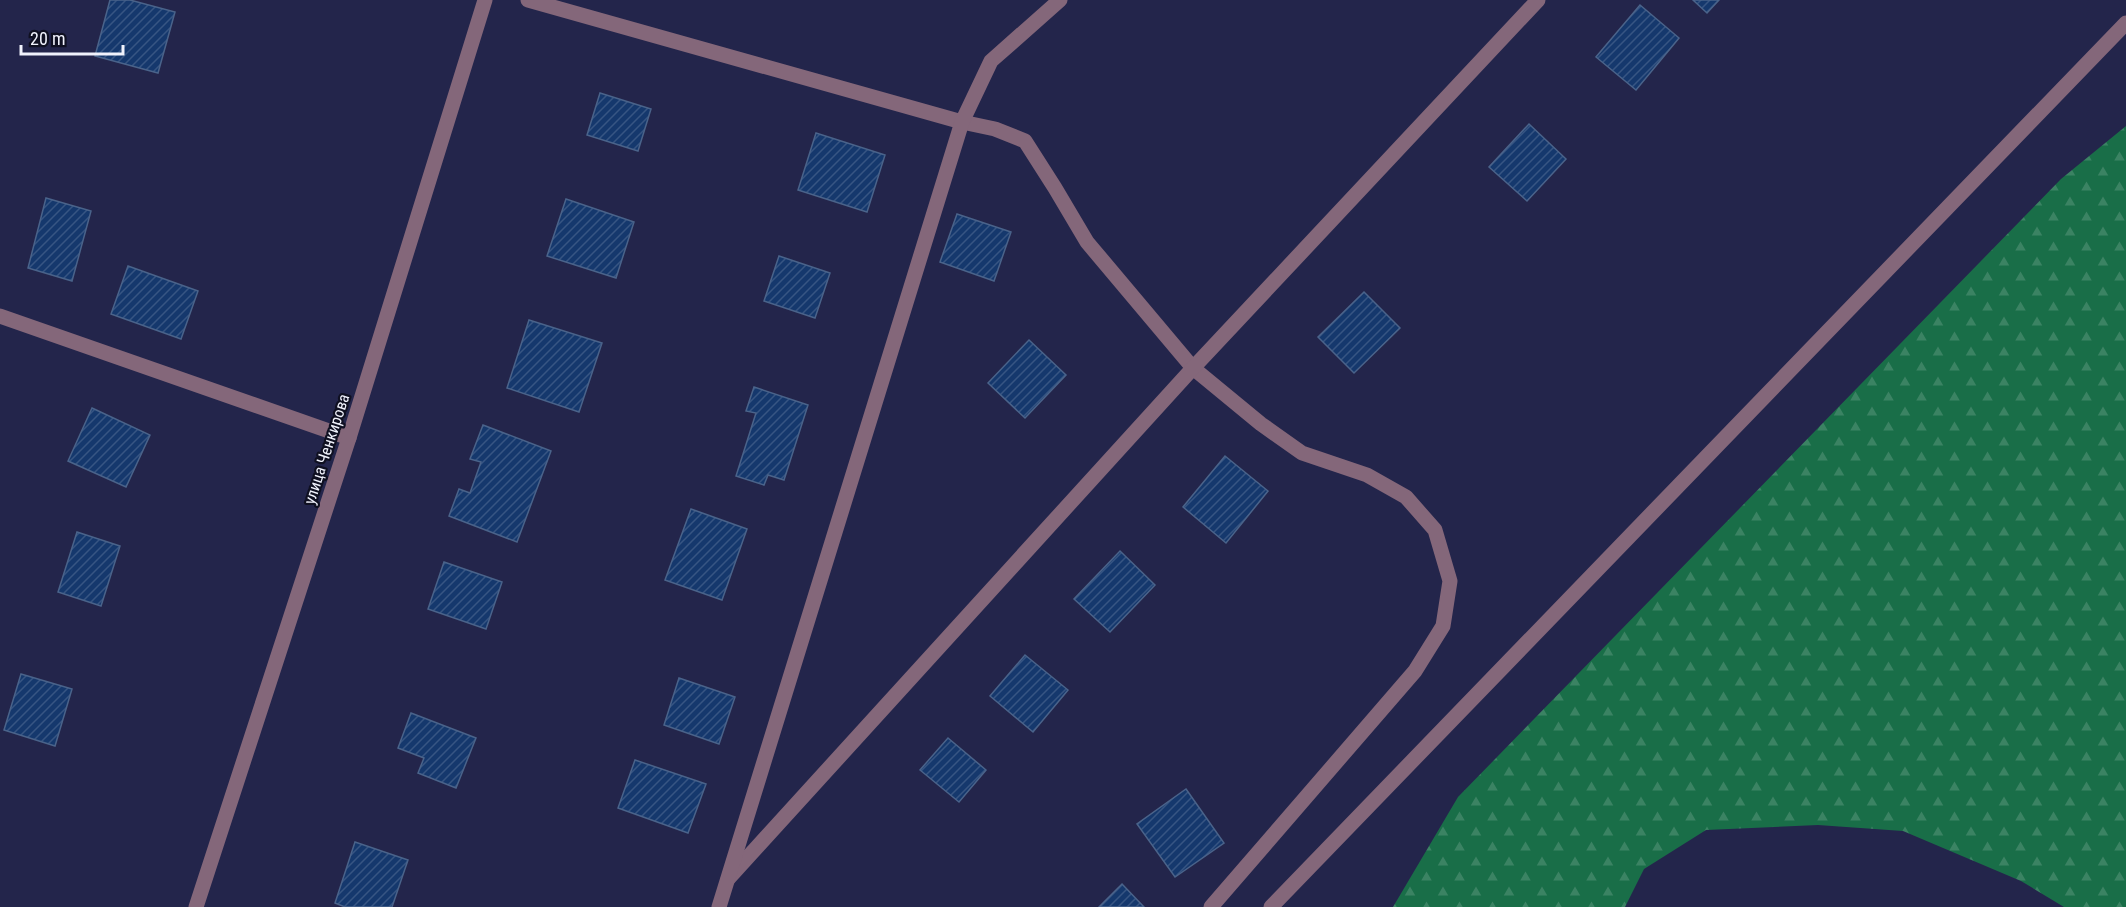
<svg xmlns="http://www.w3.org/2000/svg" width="2126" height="907" font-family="'Roboto Condensed',sans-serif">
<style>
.forest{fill:url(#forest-firs)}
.building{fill:url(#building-hatch);stroke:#4a638a;stroke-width:1.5}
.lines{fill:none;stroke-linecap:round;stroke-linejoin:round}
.minor{stroke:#84677a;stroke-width:15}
.labels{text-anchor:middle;stroke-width:4.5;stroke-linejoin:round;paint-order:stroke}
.street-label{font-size:16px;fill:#f0f2fc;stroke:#0f1021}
</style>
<defs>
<pattern id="forest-firs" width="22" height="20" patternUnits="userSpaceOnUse" patternTransform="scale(1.5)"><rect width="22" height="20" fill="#196e48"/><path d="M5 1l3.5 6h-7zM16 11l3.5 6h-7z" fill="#3b8363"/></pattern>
<pattern id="building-hatch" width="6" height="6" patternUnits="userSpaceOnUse" patternTransform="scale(1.5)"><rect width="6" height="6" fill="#15386d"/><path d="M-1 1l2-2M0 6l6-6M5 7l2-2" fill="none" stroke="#375583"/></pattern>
</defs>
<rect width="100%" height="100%" fill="#23254b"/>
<path class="forest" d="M 2126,126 L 2126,907 L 2064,907 L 2021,881 L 1903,831 L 1818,825 L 1706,830 L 1644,869 L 1625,907 L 1393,907 L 1458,797 L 2061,179 Z"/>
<g class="building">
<path d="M 110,0 L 130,0 L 175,12 L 158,73 L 95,56 Z"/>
<path d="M 1693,0 L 1719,0 L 1707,13 Z"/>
<path d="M 1640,5 L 1679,38 L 1636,90 L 1596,57 Z"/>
<path d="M 600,93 L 651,109 L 638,151 L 587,135 Z"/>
<path d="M 1529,124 L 1566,159 L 1527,201 L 1489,167 Z"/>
<path d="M 816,133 L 885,155 L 867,212 L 798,190 Z"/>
<path d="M 46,198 L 91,211 L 72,281 L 28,268 Z"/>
<path d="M 566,199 L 634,222 L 616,278 L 547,256 Z"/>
<path d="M 957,214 L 1011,232 L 994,281 L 940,262 Z"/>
<path d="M 779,256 L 830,273 L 815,318 L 764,301 Z"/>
<path d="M 128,266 L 198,291 L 181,339 L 111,314 Z"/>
<path d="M 1364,292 L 1400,328 L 1354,373 L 1318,337 Z"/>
<path d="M 529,320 L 602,343 L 579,412 L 507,388 Z"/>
<path d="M 1029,340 L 1066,375 L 1025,418 L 988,383 Z"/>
<path d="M 754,387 L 808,405 L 784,480 L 768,475 L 764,485 L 736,476 L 756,413 L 746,411 Z"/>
<path d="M 92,408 L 150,435 L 126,487 L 68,461 Z"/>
<path d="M 483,425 L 551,451 L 517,542 L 449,516 L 459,489 L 470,493 L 481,462 L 470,459 Z"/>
<path d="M 1225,456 L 1268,491 L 1226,543 L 1183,507 Z"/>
<path d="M 691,509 L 747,529 L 722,600 L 665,580 Z"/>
<path d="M 77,532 L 120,546 L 101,606 L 58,592 Z"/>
<path d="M 1120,551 L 1155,585 L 1110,632 L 1074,599 Z"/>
<path d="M 444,562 L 502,582 L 486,629 L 428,609 Z"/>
<path d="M 1025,655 L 1068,690 L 1033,732 L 990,696 Z"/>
<path d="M 21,674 L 72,689 L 55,746 L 4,730 Z"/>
<path d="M 679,678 L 735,697 L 719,744 L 664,725 Z"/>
<path d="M 411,713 L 476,738 L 456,788 L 418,773 L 424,758 L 398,748 Z"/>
<path d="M 948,738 L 986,770 L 959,802 L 920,770 Z"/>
<path d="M 635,760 L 706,784 L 688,833 L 618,808 Z"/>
<path d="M 1186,789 L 1224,843 L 1175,877 L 1137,824 Z"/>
<path d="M 355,842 L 408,860 L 392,907 L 345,907 L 335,903 Z"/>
<path d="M 1122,884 L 1144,907 L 1099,907 Z"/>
</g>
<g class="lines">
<g class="minor">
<path d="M 528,0 L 962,122 L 995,129 L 1025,141 L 1055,188 L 1087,242 L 1193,368 L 1261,424 L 1302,453 L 1367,475 L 1406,497 L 1435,530 L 1450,581 L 1443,626 L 1415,671 L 1211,907"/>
<path d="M 0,316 L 349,438"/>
<path d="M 728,879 L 1193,368 L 1538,0"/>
<path d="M 196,907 L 349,438 L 485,0"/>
<path d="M 719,907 L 962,122 L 991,61 L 1060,0"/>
<path d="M 1271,907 L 2126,23"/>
</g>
</g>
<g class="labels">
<g class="street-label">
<text transform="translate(326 449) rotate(-72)" y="6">улица Ченкирова</text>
</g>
</g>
<path d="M21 45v9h102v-9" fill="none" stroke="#f0f2fc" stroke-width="3"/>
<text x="30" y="45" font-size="18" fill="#f0f2fc" stroke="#0f1021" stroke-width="4.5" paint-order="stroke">20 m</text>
</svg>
